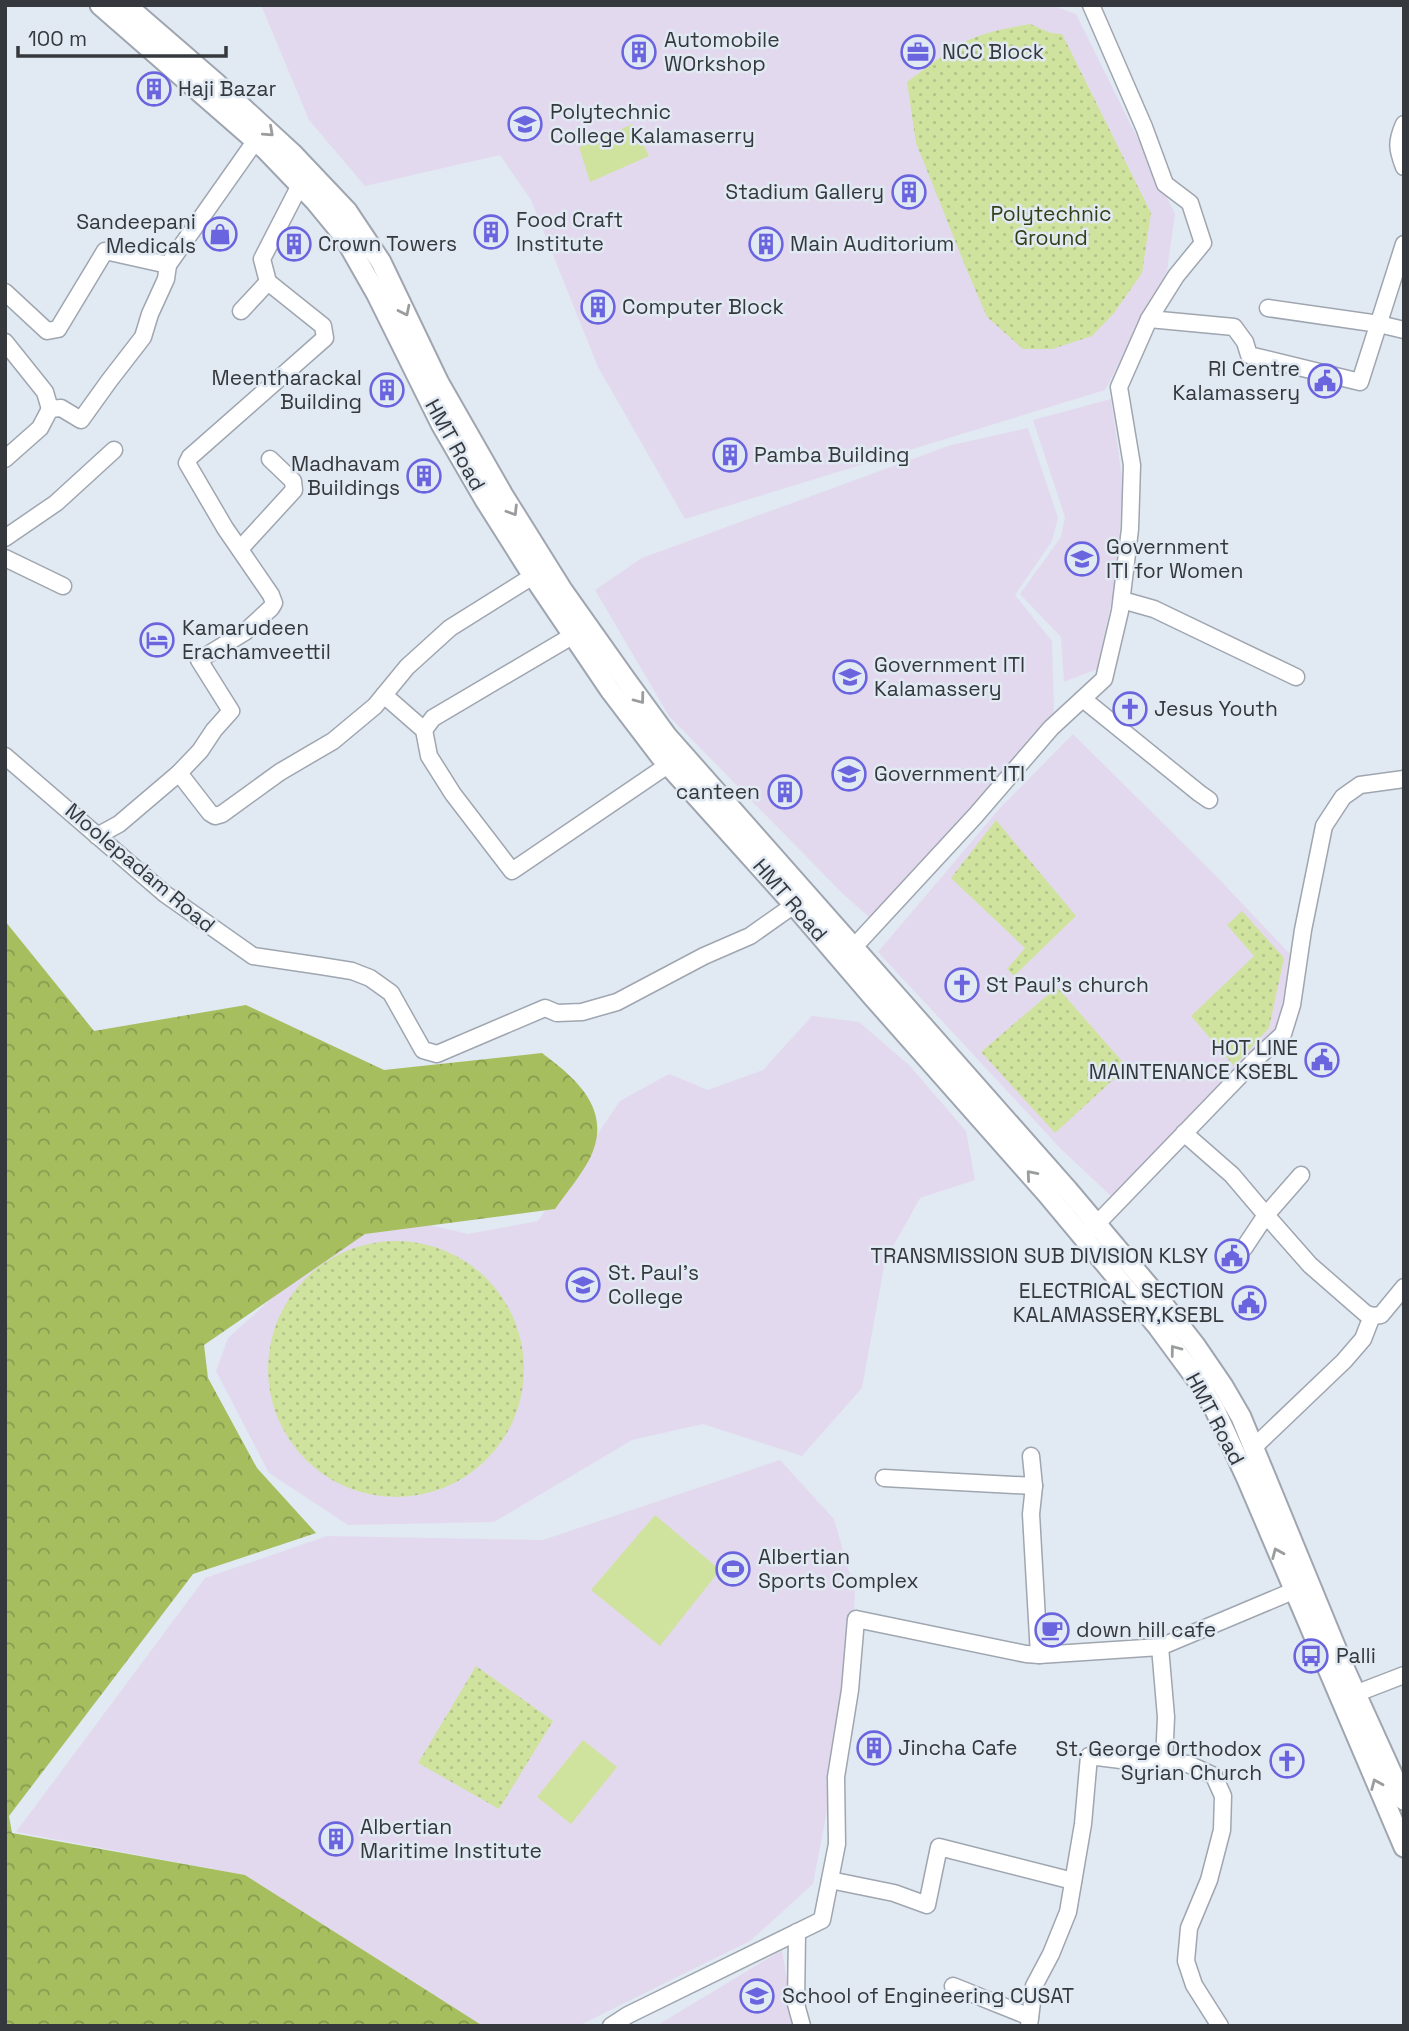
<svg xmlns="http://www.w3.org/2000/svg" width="1409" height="2031" font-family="'Space Grotesk',sans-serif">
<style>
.education{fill:#e3d9ee}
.grass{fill:url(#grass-dots)}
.forest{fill:url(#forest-crowns)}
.garden{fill:#cfe39f}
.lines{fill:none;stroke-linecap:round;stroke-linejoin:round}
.minor-casing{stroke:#9fa6b0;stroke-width:19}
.major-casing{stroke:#9fa6b0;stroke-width:23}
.minor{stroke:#fff;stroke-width:16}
.major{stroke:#fff;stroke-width:19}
.oneway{stroke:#9a9c9e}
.labels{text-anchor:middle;stroke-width:5;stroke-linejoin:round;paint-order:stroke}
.poi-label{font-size:21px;fill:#35383c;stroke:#e1e9f3;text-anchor:start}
.park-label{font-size:21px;fill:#353f17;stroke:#e1e9f3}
.street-label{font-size:21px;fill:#35383c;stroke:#e1e9f3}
</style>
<defs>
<pattern id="grass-dots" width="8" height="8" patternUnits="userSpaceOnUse" patternTransform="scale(1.75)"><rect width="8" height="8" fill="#cfe39f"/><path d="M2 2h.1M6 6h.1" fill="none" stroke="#b2c48a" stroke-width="1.8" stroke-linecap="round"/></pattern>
<pattern id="forest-crowns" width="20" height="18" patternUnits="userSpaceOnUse" patternTransform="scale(1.75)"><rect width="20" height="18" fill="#a6be5e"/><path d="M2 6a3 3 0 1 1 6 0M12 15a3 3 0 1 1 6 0" fill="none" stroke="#889b4f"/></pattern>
</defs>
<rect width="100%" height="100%" fill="#e1e9f3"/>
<g class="education">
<path d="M 261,5 L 1051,5 L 1076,14 L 1175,214 L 1167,271 L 1105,390 L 685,519 L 598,367 L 531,200 L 500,155 L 365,186 L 309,120 Z"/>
<path d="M 1111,399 L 1123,485 L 1116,580 L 1097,669 L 1064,682 L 1061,637 L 1020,594 L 1061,537 L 1065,517 L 1033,420 Z"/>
<path d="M 1028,428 L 1058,518 L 1052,541 L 1015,595 L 1052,641 L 1054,712 L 980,800 L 870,918 L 843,894 L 669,716 L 595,590 L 642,558 L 948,446 Z"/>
<path d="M 1073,734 L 1216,876 L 1291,955 L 1277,1030 L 1112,1197 L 1061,1149 L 878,952 L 1000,808 Z"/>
<path d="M 812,1016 L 859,1022 L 909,1065 L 966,1131 L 975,1180 L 920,1198 L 885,1261 L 862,1388 L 802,1456 L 703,1424 L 632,1440 L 494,1522 L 348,1525 L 269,1473 L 216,1371 L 228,1338 L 333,1243 L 408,1220 L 468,1234 L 538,1221 L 620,1101 L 669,1074 L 708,1090 L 763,1070 Z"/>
<path d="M 780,1460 L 834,1519 L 855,1592 L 850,1678 L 844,1722 L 813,1884 L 750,1941 L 578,2026 L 483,2026 L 245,1875 L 16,1832 L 205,1578 L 327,1536 L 543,1540 Z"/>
<path d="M 782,1950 L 795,2026 L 656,2026 Z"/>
</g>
<g class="grass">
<path d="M 1030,24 L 1051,33 L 1062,34 L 1151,213 L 1142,273 L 1114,313 L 1092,336 L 1052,349 L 1023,349 L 987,317 L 966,268 L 916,143 L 907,82 C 926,68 950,48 971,39 C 990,31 1010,28 1030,24 Z"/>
<path d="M 996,820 L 1076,916 L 1014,976 L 1007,969 L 1025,948 L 951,878 Z"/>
<path d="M 1242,911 L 1284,958 L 1269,1028 L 1234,1066 L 1191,1016 L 1254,956 L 1227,925 Z"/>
<path d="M 1057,987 L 1127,1067 L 1055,1133 L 981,1052 Z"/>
<circle cx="396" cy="1369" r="128"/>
<path d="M 476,1666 L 553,1721 L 499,1809 L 418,1763 Z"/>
</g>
<path class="forest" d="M 5,921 L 94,1031 L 246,1005 L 384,1070 L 542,1053 C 578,1080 614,1111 589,1160 C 580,1177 566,1193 555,1209 L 365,1234 L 204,1345 L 208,1378 L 257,1468 L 316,1533 L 193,1574 L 9,1816 L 12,1833 L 245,1875 L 483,2026 L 5,2026 Z"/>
<g class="garden">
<path d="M 633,124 L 649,156 L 590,182 L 579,147 Z"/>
<path d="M 655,1515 L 720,1570 L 660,1646 L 591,1590 Z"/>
<path d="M 583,1740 L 617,1767 L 571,1824 L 537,1797 Z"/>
</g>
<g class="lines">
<defs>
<g id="minor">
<path d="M 1404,124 C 1396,142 1397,149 1404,167"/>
<path d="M 5,292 L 47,331 L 58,329 L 105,251 L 168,265 L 256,140"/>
<path d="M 1268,308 L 1379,324 L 1404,330"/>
<path d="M 241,311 L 268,282"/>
<path d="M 1149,319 L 1234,327 L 1245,342 L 1249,355 L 1360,382 L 1404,244"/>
<path d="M 5,342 L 45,392 L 50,409"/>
<path d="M 5,459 L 40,428 L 50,409 L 61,408 L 81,420 L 109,381 L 143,337 L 150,314 L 166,279 L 168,265"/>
<path d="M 5,538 L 56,503 L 114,450"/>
<path d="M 240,549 L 294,490 L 293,481 L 270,459"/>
<path d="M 5,558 L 63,586"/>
<path d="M 1122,600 L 1154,609 L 1296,677"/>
<path d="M 384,695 L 424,730 L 429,756 L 453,794 L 512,871 L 668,765"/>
<path d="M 1083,699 L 1199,793 L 1209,800"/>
<path d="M 424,730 L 433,718 L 572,636"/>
<path d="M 5,756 L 165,894 L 253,956 L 321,966 L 352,971 L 370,978 L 391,993 L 423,1050 L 437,1054 L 545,1008 L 557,1013 L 582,1012 L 617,1002 L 704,956 L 750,936 L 794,905"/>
<path d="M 179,773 L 210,813 L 215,816 L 222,814 L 280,772 L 333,741 L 375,706 L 407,667 L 450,628 L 533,576"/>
<path d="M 97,836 L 119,824 L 179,773 L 200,751 L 214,730 L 231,711 L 199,660 L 245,632 L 271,608 L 274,603 L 271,595 L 225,528 L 187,463 L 190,457 L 325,338 L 323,326 L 268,282 L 262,259 L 300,185"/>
<path d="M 854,947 L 976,815 L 1051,728 L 1104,679 L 1120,611 L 1130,529 L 1132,465 L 1119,387 L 1149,319 L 1176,276 L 1203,243 L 1190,203 L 1165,184 L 1144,127 L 1091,5"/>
<path d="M 1184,1133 L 1232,1175 L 1266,1215 L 1301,1175"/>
<path d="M 1089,1232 L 1256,1059 L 1283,1034 L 1292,1005 L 1303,930 L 1324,826 L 1343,797 L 1360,785 L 1404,779"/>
<path d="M 1244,1248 L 1266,1215 L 1310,1265 L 1365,1313 L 1372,1316 L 1381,1315 L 1404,1287"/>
<path d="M 1254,1447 L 1344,1361 L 1363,1339 L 1372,1316"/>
<path d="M 1031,1456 L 1034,1486 L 1031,1514 L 1039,1655"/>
<path d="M 884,1478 L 1034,1486"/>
<path d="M 1347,1697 L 1404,1675"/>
<path d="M 1164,1762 L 1188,1764 L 1214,1776 L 1223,1796 L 1222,1830 L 1209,1880 L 1189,1928 L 1186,1961 L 1194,1985 L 1220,2026"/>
<path d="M 830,1880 L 894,1893 L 927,1905 L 939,1847 L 1073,1881"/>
<path d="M 797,1932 L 796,2004 L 802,2026"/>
<path d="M 953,1986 L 1030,2017"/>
<path d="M 611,2026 L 628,2015 L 822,1920 L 837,1844 L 836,1777 L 850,1690 L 856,1619 L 1026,1654 L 1039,1655 L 1160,1647 L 1305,1586"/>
<path d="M 1029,2026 L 1034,1986 L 1051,1954 L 1068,1912 L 1083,1824 L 1089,1756 L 1129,1761 L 1164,1762 L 1166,1717 L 1160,1647"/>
</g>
<g id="major">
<path d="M 100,5 L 265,149 L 315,201 L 343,235 L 376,293 L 441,424 L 485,500 L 533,576 L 610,690 L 661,757 L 794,905 L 872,996 L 1047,1194 L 1158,1327 L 1200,1384 L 1215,1410 L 1247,1479 L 1404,1847"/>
<path d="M 126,5 L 216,83 L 293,154 L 347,211 L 381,262 L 439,383 L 503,495 L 563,591 L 626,680 L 667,736 L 1067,1189 L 1152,1290 L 1195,1345 L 1223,1386 L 1241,1417 L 1345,1670 L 1404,1800"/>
</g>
</defs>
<use href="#minor" class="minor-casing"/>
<use href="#major" class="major-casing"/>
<use href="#minor" class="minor"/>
<use href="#major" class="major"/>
</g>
<defs><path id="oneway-chevron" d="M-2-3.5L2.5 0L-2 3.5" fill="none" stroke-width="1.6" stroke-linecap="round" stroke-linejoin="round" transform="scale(1.75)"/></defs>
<g class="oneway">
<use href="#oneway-chevron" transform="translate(269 132) rotate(42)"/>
<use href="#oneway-chevron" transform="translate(405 311) rotate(64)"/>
<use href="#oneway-chevron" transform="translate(513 511) rotate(58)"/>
<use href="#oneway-chevron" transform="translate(640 699) rotate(53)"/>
<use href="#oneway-chevron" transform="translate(1031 1175) rotate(-131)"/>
<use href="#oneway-chevron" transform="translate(1175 1350) rotate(-127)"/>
<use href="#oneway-chevron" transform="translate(1277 1553) rotate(-113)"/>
<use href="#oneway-chevron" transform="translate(1376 1784) rotate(-113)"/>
</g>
<defs>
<symbol id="building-ring" viewBox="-11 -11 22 22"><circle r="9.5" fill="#e1e9f3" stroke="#6a65df" stroke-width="1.5"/><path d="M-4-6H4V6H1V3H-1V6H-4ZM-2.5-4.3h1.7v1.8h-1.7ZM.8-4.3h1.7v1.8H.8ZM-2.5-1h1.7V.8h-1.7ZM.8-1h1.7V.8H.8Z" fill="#6a65df"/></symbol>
<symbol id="office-ring" viewBox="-11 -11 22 22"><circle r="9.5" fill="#e1e9f3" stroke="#6a65df" stroke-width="1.5"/><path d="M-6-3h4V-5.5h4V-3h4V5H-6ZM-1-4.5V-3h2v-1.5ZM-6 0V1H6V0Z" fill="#6a65df"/></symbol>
<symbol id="university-ring" viewBox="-11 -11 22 22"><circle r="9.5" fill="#e1e9f3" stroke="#6a65df" stroke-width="1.5"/><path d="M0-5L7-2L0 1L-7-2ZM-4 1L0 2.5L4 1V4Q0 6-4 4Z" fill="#6a65df"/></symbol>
<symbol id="shop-ring" viewBox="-11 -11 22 22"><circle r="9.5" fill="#e1e9f3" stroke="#6a65df" stroke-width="1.5"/><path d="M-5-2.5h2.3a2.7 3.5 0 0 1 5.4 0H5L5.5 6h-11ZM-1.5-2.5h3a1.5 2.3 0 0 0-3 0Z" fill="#6a65df"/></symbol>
<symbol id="civic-ring" viewBox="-11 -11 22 22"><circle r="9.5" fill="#e1e9f3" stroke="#6a65df" stroke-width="1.5"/><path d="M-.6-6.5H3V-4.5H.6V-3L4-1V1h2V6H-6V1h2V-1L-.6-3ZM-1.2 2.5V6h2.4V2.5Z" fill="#6a65df"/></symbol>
<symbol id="hotel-ring" viewBox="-11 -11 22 22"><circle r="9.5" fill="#e1e9f3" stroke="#6a65df" stroke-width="1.5"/><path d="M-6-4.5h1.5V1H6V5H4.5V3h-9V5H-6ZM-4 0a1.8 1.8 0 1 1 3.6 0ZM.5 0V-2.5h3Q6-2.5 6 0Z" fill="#6a65df"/></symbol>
<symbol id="church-ring" viewBox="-11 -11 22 22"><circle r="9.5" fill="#e1e9f3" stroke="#6a65df" stroke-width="1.5"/><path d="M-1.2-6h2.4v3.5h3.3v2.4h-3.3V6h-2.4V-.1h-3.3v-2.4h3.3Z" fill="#6a65df"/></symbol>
<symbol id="stadium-ring" viewBox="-11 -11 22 22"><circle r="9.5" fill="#e1e9f3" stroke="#6a65df" stroke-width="1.5"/><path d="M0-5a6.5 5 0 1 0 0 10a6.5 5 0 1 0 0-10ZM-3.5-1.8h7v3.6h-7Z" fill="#6a65df"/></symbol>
<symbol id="cafe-ring" viewBox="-11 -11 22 22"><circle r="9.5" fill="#e1e9f3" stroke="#6a65df" stroke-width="1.5"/><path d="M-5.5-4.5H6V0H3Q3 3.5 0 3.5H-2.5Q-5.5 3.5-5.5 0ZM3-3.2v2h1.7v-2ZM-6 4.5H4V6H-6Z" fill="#6a65df"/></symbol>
<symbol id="bus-ring" viewBox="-11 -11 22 22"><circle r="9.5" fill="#e1e9f3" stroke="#6a65df" stroke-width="1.5"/><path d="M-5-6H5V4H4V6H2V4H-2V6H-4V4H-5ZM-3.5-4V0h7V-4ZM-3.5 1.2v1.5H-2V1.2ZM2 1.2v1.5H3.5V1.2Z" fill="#6a65df"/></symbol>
</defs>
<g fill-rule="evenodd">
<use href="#building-ring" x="620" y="33" width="38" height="38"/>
<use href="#office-ring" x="899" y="33" width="38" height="38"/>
<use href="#building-ring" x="135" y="70" width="38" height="38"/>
<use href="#university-ring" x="506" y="105" width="38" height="38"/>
<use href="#building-ring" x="890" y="173" width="38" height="38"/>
<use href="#building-ring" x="472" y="213" width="38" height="38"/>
<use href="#shop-ring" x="201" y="215" width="38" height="38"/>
<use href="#building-ring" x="275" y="225" width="38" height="38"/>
<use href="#building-ring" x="747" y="225" width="38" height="38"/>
<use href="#building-ring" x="579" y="288" width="38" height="38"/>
<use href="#civic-ring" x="1306" y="362" width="38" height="38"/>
<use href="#building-ring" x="368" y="371" width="38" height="38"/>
<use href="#building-ring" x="711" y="436" width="38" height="38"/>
<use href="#building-ring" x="405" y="457" width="38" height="38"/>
<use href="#university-ring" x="1063" y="540" width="38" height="38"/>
<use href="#hotel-ring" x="138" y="621" width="38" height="38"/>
<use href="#university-ring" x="831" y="658" width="38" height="38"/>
<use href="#church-ring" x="1111" y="690" width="38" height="38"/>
<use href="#university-ring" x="830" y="755" width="38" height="38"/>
<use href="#building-ring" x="766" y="773" width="38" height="38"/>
<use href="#church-ring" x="943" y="966" width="38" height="38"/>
<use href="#civic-ring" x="1303" y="1041" width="38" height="38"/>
<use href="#civic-ring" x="1213" y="1237" width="38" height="38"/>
<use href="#university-ring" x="564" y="1266" width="38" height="38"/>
<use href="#civic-ring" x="1230" y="1284" width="38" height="38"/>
<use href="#stadium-ring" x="714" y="1550" width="38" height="38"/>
<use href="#cafe-ring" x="1033" y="1611" width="38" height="38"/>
<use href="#bus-ring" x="1292" y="1637" width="38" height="38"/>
<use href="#building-ring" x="855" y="1729" width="38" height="38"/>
<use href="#church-ring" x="1268" y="1742" width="38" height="38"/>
<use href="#building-ring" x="317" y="1820" width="38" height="38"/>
<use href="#university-ring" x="738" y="1977" width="38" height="38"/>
</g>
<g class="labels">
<g class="poi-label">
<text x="664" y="47">Automobile<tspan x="664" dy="24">WOrkshop</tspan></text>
<text x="942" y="59">NCC Block</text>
<text x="178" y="96">Haji Bazar</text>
<text x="550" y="119">Polytechnic<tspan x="550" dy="24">College Kalamaserry</tspan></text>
<text x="884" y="199" text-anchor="end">Stadium Gallery</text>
<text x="516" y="227">Food Craft<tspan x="516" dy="24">Institute</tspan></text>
<text x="196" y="229" text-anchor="end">Sandeepani<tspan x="196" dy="24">Medicals</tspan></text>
<text x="318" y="251">Crown Towers</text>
<text x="790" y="251">Main Auditorium</text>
<text x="622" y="314">Computer Block</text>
<text x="1300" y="376" text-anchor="end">RI Centre<tspan x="1300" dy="24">Kalamassery</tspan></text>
<text x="362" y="385" text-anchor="end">Meentharackal<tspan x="362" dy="24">Building</tspan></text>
<text x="754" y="462">Pamba Building</text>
<text x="400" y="471" text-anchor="end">Madhavam<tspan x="400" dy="24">Buildings</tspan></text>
<text x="1106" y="554">Government<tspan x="1106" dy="24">ITI for Women</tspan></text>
<text x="182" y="635">Kamarudeen<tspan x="182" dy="24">Erachamveettil</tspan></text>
<text x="874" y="672">Government ITI<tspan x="874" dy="24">Kalamassery</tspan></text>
<text x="1154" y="716">Jesus Youth</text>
<text x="874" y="781">Government ITI</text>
<text x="760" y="799" text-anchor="end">canteen</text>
<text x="986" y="992">St Paul's church</text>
<text x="1298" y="1055" text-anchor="end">HOT LINE<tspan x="1298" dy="24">MAINTENANCE KSEBL</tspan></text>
<text x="1208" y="1263" text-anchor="end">TRANSMISSION SUB DIVISION KLSY</text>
<text x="608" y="1280">St. Paul's<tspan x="608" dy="24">College</tspan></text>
<text x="1224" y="1298" text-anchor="end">ELECTRICAL SECTION<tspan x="1224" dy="24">KALAMASSERY,KSEBL</tspan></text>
<text x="758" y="1564">Albertian<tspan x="758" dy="24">Sports Complex</tspan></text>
<text x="1076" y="1637">down hill cafe</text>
<text x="1336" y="1663">Palli</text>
<text x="898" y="1755">Jincha Cafe</text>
<text x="1262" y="1756" text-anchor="end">St. George Orthodox<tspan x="1262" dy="24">Syrian Church</tspan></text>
<text x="360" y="1834">Albertian<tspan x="360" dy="24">Maritime Institute</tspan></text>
<text x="782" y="2003">School of Engineering CUSAT</text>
</g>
<g class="park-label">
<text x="1051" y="221">Polytechnic<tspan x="1051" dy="24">Ground</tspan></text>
</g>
<g class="street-label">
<text transform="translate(455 445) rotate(61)" y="7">HMT Road</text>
<text transform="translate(140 868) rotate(40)" y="7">Moolepadam Road</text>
<text transform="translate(790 900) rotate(49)" y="7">HMT Road</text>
<text transform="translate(1215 1419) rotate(62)" y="7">HMT Road</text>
</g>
</g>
<rect width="1409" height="2031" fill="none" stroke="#35383c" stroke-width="14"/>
<path d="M18 46v10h208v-10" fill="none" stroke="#35383c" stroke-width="3.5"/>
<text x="28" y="46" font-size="21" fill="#35383c" stroke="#e1e9f3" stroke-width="5" paint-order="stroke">100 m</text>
</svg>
